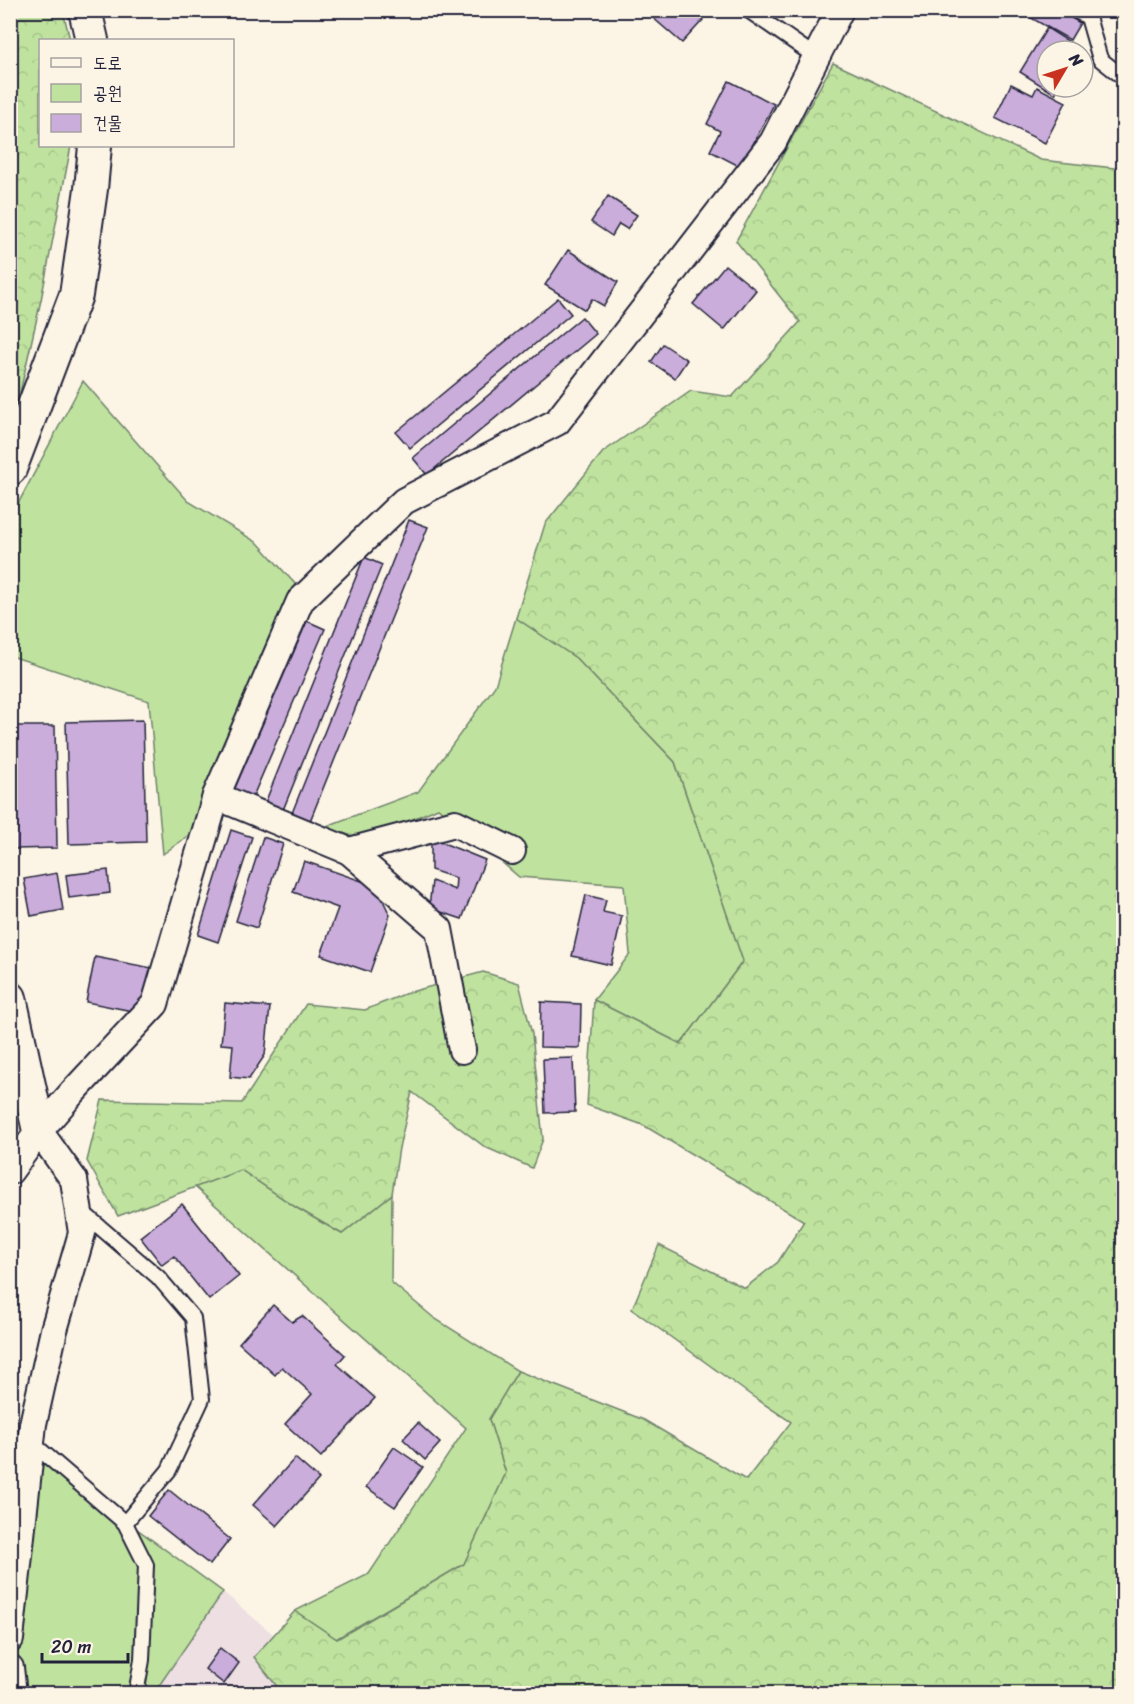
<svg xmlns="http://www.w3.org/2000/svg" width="1134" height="1704" font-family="Sriracha,'Poor Story',sans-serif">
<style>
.built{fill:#eddfe2}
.green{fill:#bfe39e;stroke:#70826c;stroke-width:1.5}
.forest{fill:url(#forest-crowns);stroke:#70826c;stroke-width:1.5}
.building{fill:#caadda;stroke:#22223b;stroke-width:1.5}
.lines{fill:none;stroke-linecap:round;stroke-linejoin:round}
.service-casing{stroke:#22223b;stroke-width:18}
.minor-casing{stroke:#22223b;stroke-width:30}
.tertiary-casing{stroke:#22223b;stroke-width:36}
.service{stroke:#fcf5e5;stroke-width:14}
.minor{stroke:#fcf5e5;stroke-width:26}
.tertiary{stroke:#fcf5e5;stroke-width:32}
</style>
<defs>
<pattern id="forest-crowns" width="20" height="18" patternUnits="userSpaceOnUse" patternTransform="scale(1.5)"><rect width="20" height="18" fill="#bfe39e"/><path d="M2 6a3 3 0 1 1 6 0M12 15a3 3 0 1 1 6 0" fill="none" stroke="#a4c289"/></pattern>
</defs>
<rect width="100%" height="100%" fill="#fcf5e5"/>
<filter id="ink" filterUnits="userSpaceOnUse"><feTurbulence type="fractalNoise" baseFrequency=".0167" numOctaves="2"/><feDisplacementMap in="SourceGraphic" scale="12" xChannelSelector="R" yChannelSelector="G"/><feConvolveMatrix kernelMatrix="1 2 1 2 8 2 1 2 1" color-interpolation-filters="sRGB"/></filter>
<g filter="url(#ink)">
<path class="built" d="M 223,1592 L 274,1635 L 254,1658 L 282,1693 L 154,1694 Z"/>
<g class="green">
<path d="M 83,381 L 188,501 L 258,543 L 297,586 L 201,827 L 163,854 L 149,701 L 11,656 L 11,517 Z"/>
<path d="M 516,618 L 576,658 L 675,762 L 743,961 L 681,1044 L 594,1000 L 630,954 L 624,885 L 519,877 L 438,808 L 365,840 L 324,827 L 418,792 L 495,686 Z"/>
<path d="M 241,1170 L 297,1208 L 342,1234 L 392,1194 L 391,1282 L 434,1318 L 518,1371 L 489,1419 L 506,1473 L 464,1564 L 336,1639 L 295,1611 L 369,1574 L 466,1428 L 195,1187 Z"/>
<path d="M 10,1436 L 223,1592 L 154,1693 L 11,1693 Z"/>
</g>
<g class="forest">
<path d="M 11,11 L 63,11 L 70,40 L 40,40 L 40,146 L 71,146 L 41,300 L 11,432 Z"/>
<path d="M 833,63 L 1041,160 L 1123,169 L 1123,1693 L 282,1693 L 254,1657 L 295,1611 L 337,1639 L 464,1564 L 506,1473 L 489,1419 L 518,1371 L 644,1420 L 746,1480 L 791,1422 L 752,1396 L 632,1309 L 659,1245 L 745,1288 L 778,1262 L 804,1221 L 643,1125 L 587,1105 L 594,1000 L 681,1044 L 743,961 L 675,762 L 576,658 L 516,618 L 545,524 L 603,452 L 691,391 L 732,397 L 800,322 L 736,241 Z"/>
<path d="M 483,972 L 519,983 L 532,1034 L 543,1139 L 532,1168 L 485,1147 L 412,1092 L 399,1148 L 392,1194 L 342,1234 L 297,1208 L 241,1170 L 118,1216 L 87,1161 L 102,1100 L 242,1103 L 306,1004 L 365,1010 L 407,993 Z"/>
</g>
<g class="building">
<path d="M 644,10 L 693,10 L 703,20 L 682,43 Z"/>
<path d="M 1058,10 L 1080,23 L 1070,40 L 1019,11 Z"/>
<path d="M 1047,28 L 1082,50 L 1047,51 L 1047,87 L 1059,87 L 1055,94 L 1020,72 Z"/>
<path d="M 729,81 L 774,104 L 741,167 L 710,151 L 720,131 L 707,124 Z"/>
<path d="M 1011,84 L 1033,95 L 1037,87 L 1066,102 L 1045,143 L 995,118 Z"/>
<path d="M 608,196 L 637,215 L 627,229 L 619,224 L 612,236 L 591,222 Z"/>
<path d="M 568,250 L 618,282 L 604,306 L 592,299 L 585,310 L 545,285 Z"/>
<path d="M 725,265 L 756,290 L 724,330 L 693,304 Z"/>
<path d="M 558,298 L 571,314 L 410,448 L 396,432 Z"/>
<path d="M 582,317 L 596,334 L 427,475 L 413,458 Z"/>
<path d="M 663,344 L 687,360 L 675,378 L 651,362 Z"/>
<path d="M 409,520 L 428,527 L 310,821 L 292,813 Z"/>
<path d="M 364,557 L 382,565 L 283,810 L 265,803 Z"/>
<path d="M 307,621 L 325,629 L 251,801 L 233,792 Z"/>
<path d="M 143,720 L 146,842 L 69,844 L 66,722 Z"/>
<path d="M 13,726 L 55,726 L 57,848 L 15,849 Z"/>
<path d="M 231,830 L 252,837 L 218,942 L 198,935 Z"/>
<path d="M 263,837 L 283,844 L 257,928 L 236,921 Z"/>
<path d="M 431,838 L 485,860 L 462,919 L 429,908 L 432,881 L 455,890 L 456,878 L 431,870 Z"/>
<path d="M 304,861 L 376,886 L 390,915 L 370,972 L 321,955 L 338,908 L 293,892 Z"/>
<path d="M 108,870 L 110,893 L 69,898 L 66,875 Z"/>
<path d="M 57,873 L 63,910 L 31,916 L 24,879 Z"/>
<path d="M 586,895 L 606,900 L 603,912 L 622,916 L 611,965 L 572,956 Z"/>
<path d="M 95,957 L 152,968 L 143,1013 L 86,1002 Z"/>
<path d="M 541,1002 L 581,1004 L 580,1048 L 540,1047 Z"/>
<path d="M 225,1003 L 270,1007 L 265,1055 L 249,1079 L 230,1077 L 233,1045 L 221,1044 Z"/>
<path d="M 573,1058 L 575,1112 L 545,1113 L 543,1059 Z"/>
<path d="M 182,1204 L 239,1276 L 209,1300 L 174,1256 L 162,1265 L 140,1237 Z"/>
<path d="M 273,1305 L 292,1322 L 302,1316 L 345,1355 L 337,1364 L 375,1398 L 321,1457 L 285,1424 L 312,1394 L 282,1367 L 275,1375 L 239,1343 Z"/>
<path d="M 418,1423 L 440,1443 L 425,1460 L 403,1439 Z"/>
<path d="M 394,1447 L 423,1467 L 395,1507 L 366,1487 Z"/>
<path d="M 295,1458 L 319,1479 L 277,1526 L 253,1505 Z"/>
<path d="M 169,1490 L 230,1539 L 210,1565 L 148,1516 Z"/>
<path d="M 220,1648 L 239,1663 L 224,1684 L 205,1669 Z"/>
</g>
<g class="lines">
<defs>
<g id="service">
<path d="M 748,10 L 816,57"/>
<path d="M 1074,10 L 1088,17 L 1100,59 L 1124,78"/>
<path d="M 80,1210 L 158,1277 L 193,1318 L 202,1399 L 169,1470 L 125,1523"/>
<path d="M 31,1442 L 125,1523 L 146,1565 L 142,1660 L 136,1694"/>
</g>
<g id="minor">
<path d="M 216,796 L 349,851 L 455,823 L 512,851"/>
<path d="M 349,851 L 439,929 L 462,1050"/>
<path d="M 10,1171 L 39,1131 L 72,1093 L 155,1004 L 216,796 L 300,601 L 404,501 L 557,422 L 773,142 L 840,10"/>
<path d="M 10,1639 L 33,1424 L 54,1330 L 82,1233 L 74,1180 L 39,1131"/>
<path d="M 10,1668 L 13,1694"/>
</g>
<g id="tertiary">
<path d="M 85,10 L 92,40"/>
<path d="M 10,469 L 76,295 L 91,189 L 95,146"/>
<path d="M 10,998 L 39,1131"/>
</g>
</defs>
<use href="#service" class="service-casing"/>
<use href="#minor" class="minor-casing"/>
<use href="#tertiary" class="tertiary-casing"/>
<use href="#service" class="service"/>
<use href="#minor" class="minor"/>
<use href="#tertiary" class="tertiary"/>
</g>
</g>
<rect width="1134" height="1704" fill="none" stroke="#fcf5e5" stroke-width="36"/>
<rect x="18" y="18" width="1098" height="1668" fill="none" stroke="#22223b" stroke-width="2" filter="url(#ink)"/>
<rect x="39" y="39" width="195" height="108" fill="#fcf5e5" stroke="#a5a1a1" stroke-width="1.5"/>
<rect x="51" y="58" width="30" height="9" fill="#fcf5e5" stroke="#a5a1a1" stroke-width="1.5"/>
<text x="93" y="69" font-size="18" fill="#22223b">도로</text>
<rect x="51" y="84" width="30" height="18" fill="#bfe39e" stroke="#a5a1a1" stroke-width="1.5"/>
<text x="93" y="99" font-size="18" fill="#22223b">공원</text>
<rect x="51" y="114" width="30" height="18" fill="#caadda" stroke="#a5a1a1" stroke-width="1.5"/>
<text x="93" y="129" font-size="18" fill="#22223b">건물</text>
<g transform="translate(1065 69) rotate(51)"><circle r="28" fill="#fcf5e5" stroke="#a5a1a1" stroke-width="1.5"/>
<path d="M0-4.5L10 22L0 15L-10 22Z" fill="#c8321e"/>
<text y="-9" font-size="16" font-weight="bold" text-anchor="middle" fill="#22223b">N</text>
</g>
<path d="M42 1653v9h86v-9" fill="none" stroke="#22223b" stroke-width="3"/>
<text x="51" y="1653" font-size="18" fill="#22223b" stroke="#fcf5e5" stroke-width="4.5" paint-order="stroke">20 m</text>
</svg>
